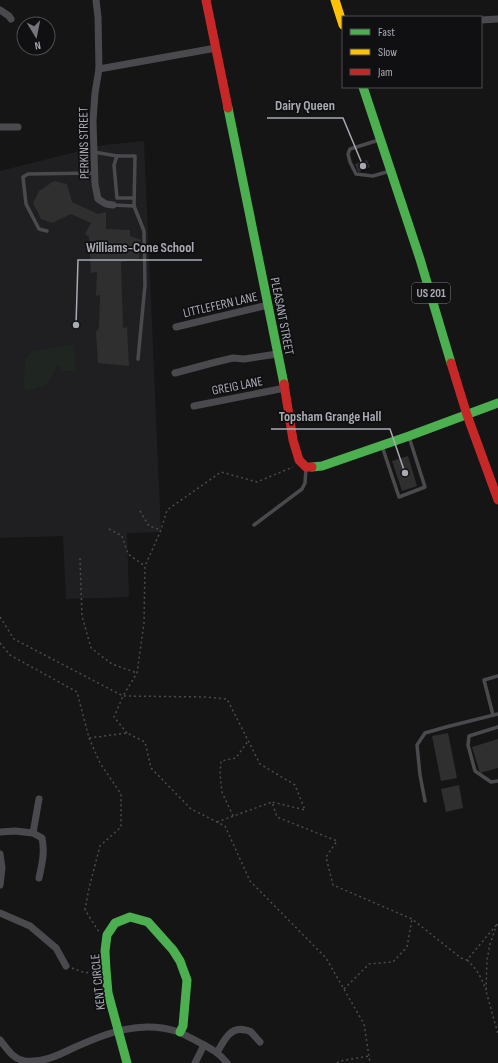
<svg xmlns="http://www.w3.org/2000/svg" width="498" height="1063" font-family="'Sofia Sans Condensed',sans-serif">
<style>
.built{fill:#1f1f21}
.green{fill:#1f2521}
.building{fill:#2f2f30}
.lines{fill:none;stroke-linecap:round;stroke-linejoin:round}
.path{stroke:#4b4c4e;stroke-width:1.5;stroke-dasharray:2 3;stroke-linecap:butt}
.lane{stroke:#4a4a4e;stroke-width:3.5}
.street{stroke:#4a4a4e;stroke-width:7}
.fast{stroke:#4caf50;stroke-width:9}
.slow{stroke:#ffc107;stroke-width:9}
.jam{stroke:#c62828;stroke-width:9}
.labels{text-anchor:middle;stroke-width:3.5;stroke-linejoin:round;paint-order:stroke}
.shield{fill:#100f11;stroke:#7a7c83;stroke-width:1}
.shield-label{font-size:12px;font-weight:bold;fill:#a8aab4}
.street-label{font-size:13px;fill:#a8aab4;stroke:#100f11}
.leader{fill:none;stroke:#a8aab4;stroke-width:1.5}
.callout-dot{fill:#a8aab4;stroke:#100f11;stroke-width:1.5}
.callout-label{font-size:14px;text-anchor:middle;font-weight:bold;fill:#a8aab4;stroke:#100f11;stroke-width:3.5;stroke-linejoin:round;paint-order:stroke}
</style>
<rect width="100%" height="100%" fill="#151515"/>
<path class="built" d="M 144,141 L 161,532 L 127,533 L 129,597 L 66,599 L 63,536 L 0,538 L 0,171 L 103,145 Z"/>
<path class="green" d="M 74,344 L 76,361 L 75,371 L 63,371 L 58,365 L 46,385 L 28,391 L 23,387 L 26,357 L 34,351 Z"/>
<g class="building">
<path d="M 367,160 L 370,167 L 358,172 L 355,164 Z"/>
<path d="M 54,181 L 67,184 L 72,202 L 98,214 L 106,212 L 106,229 L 130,230 L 130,236 L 141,240 L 139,259 L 121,262 L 123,328 L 127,327 L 129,366 L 98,363 L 96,332 L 99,328 L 100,295 L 96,296 L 97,272 L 91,273 L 89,237 L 85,234 L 91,223 L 71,214 L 52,223 L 41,219 L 33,203 L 39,191 Z"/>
<path d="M 408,456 L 417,486 L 402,491 L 392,461 Z"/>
<path d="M 448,733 L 457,778 L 441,781 L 432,736 Z"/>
<path d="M 498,739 L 498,768 L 480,773 L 472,747 Z"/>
<path d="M 459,785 L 463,808 L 446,812 L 441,789 Z"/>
</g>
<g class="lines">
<g class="path">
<path d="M 140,511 L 149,526 L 161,530"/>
<path d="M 109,529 L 122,536 L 128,554 L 145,566"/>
<path d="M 80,558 L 82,616 L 91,648 L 112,664 L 137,673"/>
<path d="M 0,617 L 14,639 L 123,696 L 207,697 L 227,699 L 260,764 L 295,785 L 305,810 L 272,802 L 277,817 L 337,841 L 326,857 L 333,885 L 412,919 L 461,958 L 467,960 L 498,923"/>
<path d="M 0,643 L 10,655 L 77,692 L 89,738 L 127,733 L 145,742 L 151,768 L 191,809 L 225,826 L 250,881 L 326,958 L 364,1024 L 370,1063"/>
<path d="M 127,733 L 114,717 L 123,696 L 137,673 L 144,623 L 145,566 L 161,530 L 167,510 L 221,472 L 257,482 L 293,467"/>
<path d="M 89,738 L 100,763 L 121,794 L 121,827 L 100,846 L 89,888 L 85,910 L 99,932"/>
<path d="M 233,816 L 222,792 L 220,774 L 221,761 L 236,758 L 248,741"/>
<path d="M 217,822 L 272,802"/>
<path d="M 497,924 L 490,944 L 487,960 L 486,991 L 498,1034"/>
<path d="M 467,960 C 477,969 481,977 486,990"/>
<path d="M 72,968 L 85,973 L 98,971"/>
<path d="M 344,989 L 369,964 L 393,962 L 407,947 L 412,919"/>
<path d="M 337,1063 L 340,1061 L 369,1056"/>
</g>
<g class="lane">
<path d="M 379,140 L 350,149 L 348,154 L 350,162 L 356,174 L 373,176 L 390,171"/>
<path d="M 94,152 L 117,156 L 135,156 L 134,206 L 113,205"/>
<path d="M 117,156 L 114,165 L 117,198 L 134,198"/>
<path d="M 134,206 L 144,231 L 145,285 L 138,359"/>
<path d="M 47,231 L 39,229 L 26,204 L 23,177 L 28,174 L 95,173"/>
<path d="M 382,446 L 399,497 L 425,487 L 409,437"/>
<path d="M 254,525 L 302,489 L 305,483 L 306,468"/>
<path d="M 493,715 L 484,680 L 498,676"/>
<path d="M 498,727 L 469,736 L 468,745 L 475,771 L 491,782 L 498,781"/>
<path d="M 425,801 L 420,775 L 417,745 L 425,733 L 446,727 L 498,714"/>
</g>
<g class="street">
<path d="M 96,0 L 98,17 L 99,69 L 95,93 L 93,121 L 95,184 L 98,199 L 106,204 L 113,205"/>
<path d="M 0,10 L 9,16 L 11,19"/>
<path d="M 481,20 L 498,19"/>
<path d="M 99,69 L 216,48"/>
<path d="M 0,127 L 18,127"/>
<path d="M 176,327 L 268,305"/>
<path d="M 175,373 L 216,362 L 233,358 L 244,359 L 277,354"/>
<path d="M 194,406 L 285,388"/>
<path d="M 0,832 L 15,831 L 33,833 L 42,838 C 45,852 42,864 39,878"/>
<path d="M 33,833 L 39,799"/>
<path d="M 0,854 L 2,868 L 0,885"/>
<path d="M 0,913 L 30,926 L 56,948 L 66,966"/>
<path d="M 0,1040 C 7,1049 13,1059 25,1061 C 41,1063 57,1056 71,1049 C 106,1033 141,1019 179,1032 C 184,1034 188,1037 193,1039 C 207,1047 217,1050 227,1063"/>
<path d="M 217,1053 C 223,1042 230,1026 245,1030 C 248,1030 249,1031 251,1032 C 254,1035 257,1039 260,1042"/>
<path d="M 195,1063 L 204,1045"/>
</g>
<g class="fast">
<path d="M 363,87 L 420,259 L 451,363"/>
<path d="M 228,108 L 284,384"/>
<path d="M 312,467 L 322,466 L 409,436 L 498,403"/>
<path d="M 127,1063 L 108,993 L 106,970 L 105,951 L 107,935 L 115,923 L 130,917 L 148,922 L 173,950 L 180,961 L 187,980 L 183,1026 L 180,1032"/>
</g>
<path class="slow" d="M 335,0 L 343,25"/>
<g class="jam">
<path d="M 206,0 L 228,108"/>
<path d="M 451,363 L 467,415 L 498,500"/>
<path d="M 284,384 L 293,440 L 299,460 L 306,467 L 312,467"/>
</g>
</g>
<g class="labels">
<rect class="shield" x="412" y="283" width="38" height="20" rx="3"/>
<g class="shield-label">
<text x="431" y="297">US 201</text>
</g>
<g class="street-label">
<text transform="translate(83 143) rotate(-91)" y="5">PERKINS STREET</text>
<text transform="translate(220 304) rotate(-13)" y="5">LITTLEFERN LANE</text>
<text transform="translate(283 316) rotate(79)" y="5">PLEASANT STREET</text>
<text transform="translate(237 385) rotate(-11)" y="5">GREIG LANE</text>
<text transform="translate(97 982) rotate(-96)" y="5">KENT CIRCLE</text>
</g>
</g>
<path class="leader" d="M363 166L343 118H267M76 325L78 260H202M405 473L390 429H271"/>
<g class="callout-dot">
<circle cx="363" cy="166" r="4"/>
<circle cx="76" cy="325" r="4"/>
<circle cx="405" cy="473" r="4"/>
</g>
<g class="callout-label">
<text x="305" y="110">Dairy Queen</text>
<text x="140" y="252">Williams-Cone School</text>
<text x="330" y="421">Topsham Grange Hall</text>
</g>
<rect x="342" y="16" width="140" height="72" fill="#100f11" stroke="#4d4d52"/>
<rect x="350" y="29" width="20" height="6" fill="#4caf50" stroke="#4d4d52"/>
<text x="378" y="36" font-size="12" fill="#a8aab4">Fast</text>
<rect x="350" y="49" width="20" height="6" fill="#ffc107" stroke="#4d4d52"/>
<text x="378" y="56" font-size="12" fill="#a8aab4">Slow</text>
<rect x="350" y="69" width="20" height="6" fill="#c62828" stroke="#4d4d52"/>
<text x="378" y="76" font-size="12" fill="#a8aab4">Jam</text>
<g transform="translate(36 36) rotate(170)"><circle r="19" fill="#100f11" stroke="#4d4d52"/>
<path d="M0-3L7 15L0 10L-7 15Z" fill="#75767c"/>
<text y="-6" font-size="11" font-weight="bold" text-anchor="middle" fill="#a8aab4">N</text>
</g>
</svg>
